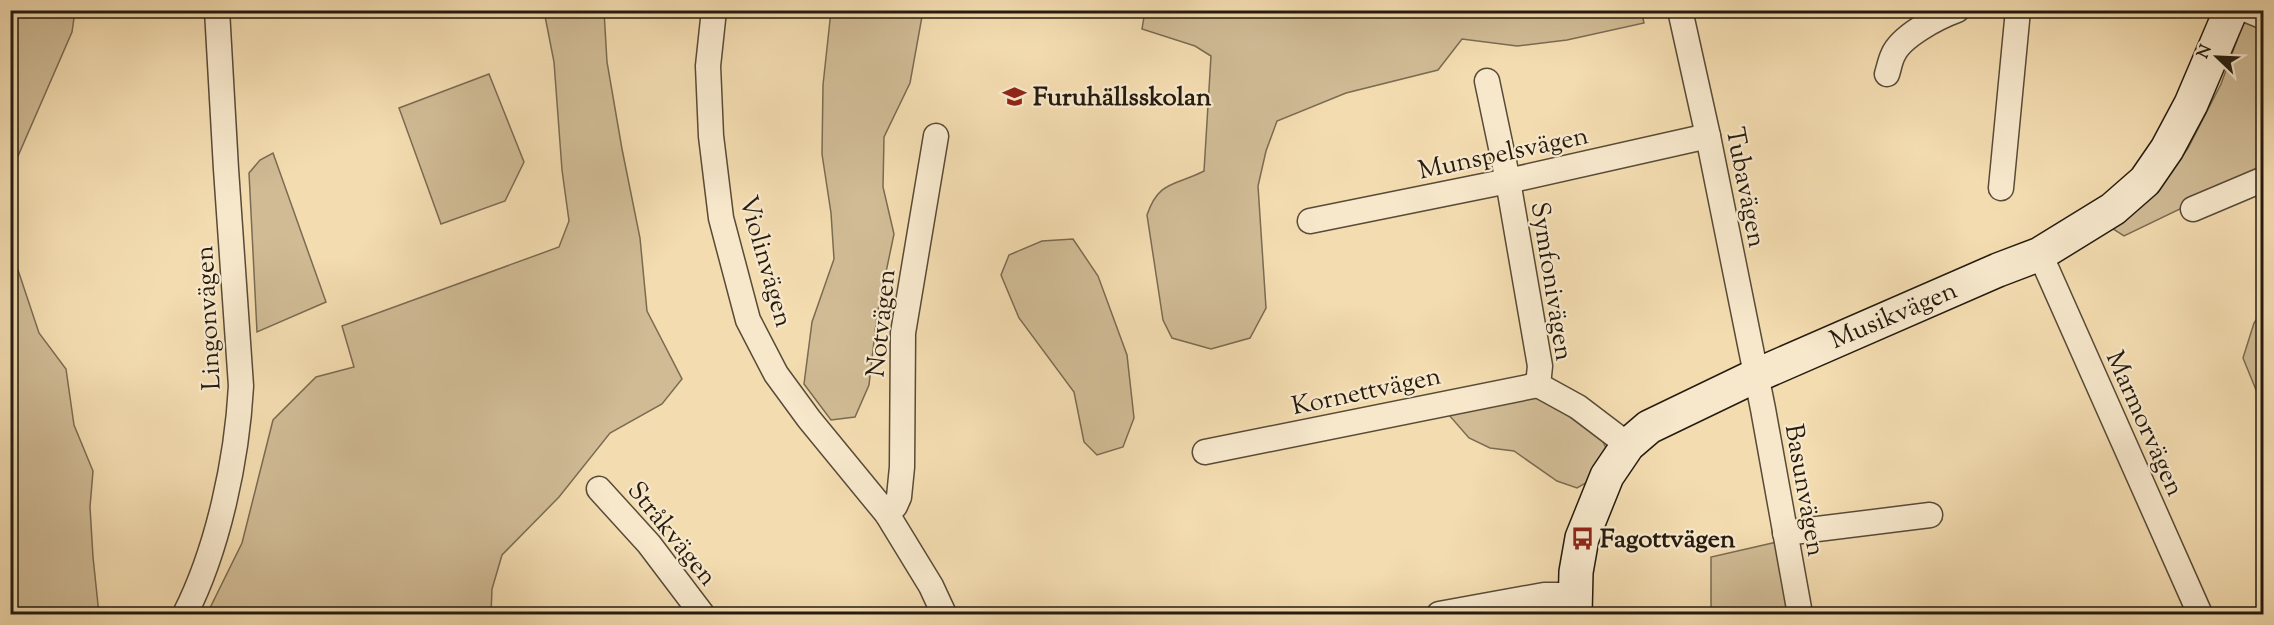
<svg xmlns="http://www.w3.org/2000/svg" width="2274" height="625" font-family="'Sorts Mill Goudy',serif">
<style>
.green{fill:#d0bb95;stroke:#7a6b52;stroke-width:1.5}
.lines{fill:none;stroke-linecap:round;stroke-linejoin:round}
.street-casing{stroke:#584b37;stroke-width:27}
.secondary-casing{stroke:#251b0f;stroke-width:36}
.street{stroke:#f7e8cc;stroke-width:24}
.secondary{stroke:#f7e8cc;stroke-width:33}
.labels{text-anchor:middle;stroke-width:4.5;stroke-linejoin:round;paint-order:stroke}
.poi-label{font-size:26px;font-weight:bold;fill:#251b0f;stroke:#f7e8cc;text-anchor:start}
.street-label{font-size:26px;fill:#251b0f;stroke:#f7e8cc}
</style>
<rect width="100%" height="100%" fill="#f3dcb0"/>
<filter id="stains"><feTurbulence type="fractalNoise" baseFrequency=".00333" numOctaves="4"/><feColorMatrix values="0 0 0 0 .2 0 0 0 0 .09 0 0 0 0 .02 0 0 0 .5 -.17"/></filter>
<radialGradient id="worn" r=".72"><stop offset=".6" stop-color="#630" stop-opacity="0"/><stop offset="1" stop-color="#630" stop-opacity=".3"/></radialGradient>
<g class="green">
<path d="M 11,10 L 75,11 L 72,32 L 15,163 L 11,193 Z"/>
<path d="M 544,11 L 604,11 L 607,62 L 622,149 L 640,238 L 647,311 L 682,379 L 662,404 L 610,433 L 559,497 L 502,555 L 492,589 L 491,614 L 207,614 L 242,543 L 273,420 L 316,377 L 354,367 L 342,326 L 559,247 L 569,221 L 562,170 L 554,62 Z"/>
<path d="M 831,11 L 923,11 L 910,83 L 884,137 L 883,187 L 894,234 L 877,315 L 869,385 L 855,417 L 831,420 L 804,384 L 812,322 L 834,259 L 831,213 L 822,154 L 823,85 Z"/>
<path d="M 1145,11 L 1641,10 L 1644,23 L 1567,40 L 1517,46 L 1462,39 L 1438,70 L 1346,93 L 1277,121 L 1266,151 L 1258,186 L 1266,308 L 1250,338 L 1211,349 L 1172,338 L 1163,320 L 1147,215 C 1159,180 1175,186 1204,171 L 1211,56 L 1195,46 L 1142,29 Z"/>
<path d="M 2244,21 L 2263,29 L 2263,169 L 2124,236 L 2110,227 L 2158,191 L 2188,148 L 2221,84 Z"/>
<path d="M 489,74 L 524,162 L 505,201 L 441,224 L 399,108 Z"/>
<path d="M 273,153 L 326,302 L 257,332 L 249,173 L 260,160 Z"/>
<path d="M 1073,239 L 1098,276 L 1127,355 L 1134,418 L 1123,447 L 1097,455 L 1084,442 L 1074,392 L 1019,318 L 1001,275 L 1009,255 L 1042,241 Z"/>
<path d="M 11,249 L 39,333 L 66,369 L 74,425 L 93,471 L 90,507 L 93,557 L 99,614 L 11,614 Z"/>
<path d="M 2263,310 L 2263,407 L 2243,358 L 2254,323 Z"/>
<path d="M 1542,396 L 1603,442 L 1608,452 L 1593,479 L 1577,488 L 1557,481 L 1514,451 L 1490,448 L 1469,438 L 1449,415 Z"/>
<path d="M 1777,542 L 1789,614 L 1711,614 L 1711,557 Z"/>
</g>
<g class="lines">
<defs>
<g id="street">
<path d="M 714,10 L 708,66 L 711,136 L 721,218 L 748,320 L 776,374 L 809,419 L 887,514 L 931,586 L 944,614"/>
<path d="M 1680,10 L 1708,136 L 1763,409 L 1800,614"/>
<path d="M 2247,10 L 2264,17"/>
<path d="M 1887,74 C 1889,68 1890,61 1893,55 C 1901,36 1938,17 1957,10"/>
<path d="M 1487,81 L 1508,181 L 1540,366 L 1538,385"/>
<path d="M 2001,188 L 2018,10"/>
<path d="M 2193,209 L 2264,179"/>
<path d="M 1310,221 L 1508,181 L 1708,136"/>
<path d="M 2040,254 L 2200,614"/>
<path d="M 1538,385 L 1578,407 L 1628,445"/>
<path d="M 1205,452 L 1538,385"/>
<path d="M 599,489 L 649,544 L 702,614"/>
<path d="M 887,514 L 895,506 L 899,497 L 902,467 L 903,333 L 936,136"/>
<path d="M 1785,533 L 1930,515"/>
<path d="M 185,614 C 218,549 237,460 241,386 L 226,169 L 217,10"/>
<path d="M 1439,614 L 1544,595 L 1576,595"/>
</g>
<path id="secondary" d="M 1575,614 L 1576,572 L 1582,538 L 1607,476 L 1628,445 L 1649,427 L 1755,376 L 1998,270 L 2040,254 L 2113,209 L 2145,181 L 2167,149 L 2191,104 L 2231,10"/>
</defs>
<use href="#street" class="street-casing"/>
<use href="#secondary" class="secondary-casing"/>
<use href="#street" class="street"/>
<use href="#secondary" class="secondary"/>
</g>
<defs>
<symbol id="school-bare" viewBox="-9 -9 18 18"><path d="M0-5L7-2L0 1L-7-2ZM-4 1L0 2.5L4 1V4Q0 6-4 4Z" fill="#8f2418" stroke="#f7e8cc" stroke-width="2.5" paint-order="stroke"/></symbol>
<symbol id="bus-bare" viewBox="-9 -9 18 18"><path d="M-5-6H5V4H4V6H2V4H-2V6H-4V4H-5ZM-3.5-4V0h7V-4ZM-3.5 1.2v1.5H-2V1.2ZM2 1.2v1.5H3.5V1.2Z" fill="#8f2418" stroke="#f7e8cc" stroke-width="2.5" paint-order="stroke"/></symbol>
</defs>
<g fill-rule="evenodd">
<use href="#school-bare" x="998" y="80" width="33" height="33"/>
<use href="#bus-bare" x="1566" y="522" width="33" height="33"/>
</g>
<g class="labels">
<g class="poi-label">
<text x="1033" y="105">Furuhällsskolan</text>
<text x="1600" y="547">Fagottvägen</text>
</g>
<g class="street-label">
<text transform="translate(1503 152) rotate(-12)" y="9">Munspelsvägen</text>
<text transform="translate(1747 187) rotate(79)" y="9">Tubavägen</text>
<text transform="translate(767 261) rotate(74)" y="9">Violinvägen</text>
<text transform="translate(1553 281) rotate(81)" y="9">Symfonivägen</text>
<text transform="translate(1893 314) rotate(-23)" y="9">Musikvägen</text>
<text transform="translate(207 318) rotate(-93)" y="9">Lingonvägen</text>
<text transform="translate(880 323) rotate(-84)" y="9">Notvägen</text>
<text transform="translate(1366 390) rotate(-12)" y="9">Kornettvägen</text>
<text transform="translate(2146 423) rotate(66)" y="9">Marmorvägen</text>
<text transform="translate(1806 490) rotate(80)" y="9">Basunvägen</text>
<text transform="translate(673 533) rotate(51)" y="9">Stråkvägen</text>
</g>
</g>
<rect width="2274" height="625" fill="none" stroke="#f3dcb0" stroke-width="36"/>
<rect x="12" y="12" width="2250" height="601" fill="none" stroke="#251b0f" stroke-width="3"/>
<rect x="18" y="18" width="2238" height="589" fill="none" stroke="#251b0f" stroke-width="1.5"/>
<g transform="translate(2217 57) rotate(293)" stroke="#f7e8cc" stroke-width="4.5" paint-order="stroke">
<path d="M0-4.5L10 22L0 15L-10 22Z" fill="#251b0f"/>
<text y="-9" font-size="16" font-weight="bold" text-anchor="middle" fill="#251b0f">N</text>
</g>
<rect width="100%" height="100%" filter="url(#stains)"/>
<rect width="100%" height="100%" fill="url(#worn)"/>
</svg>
